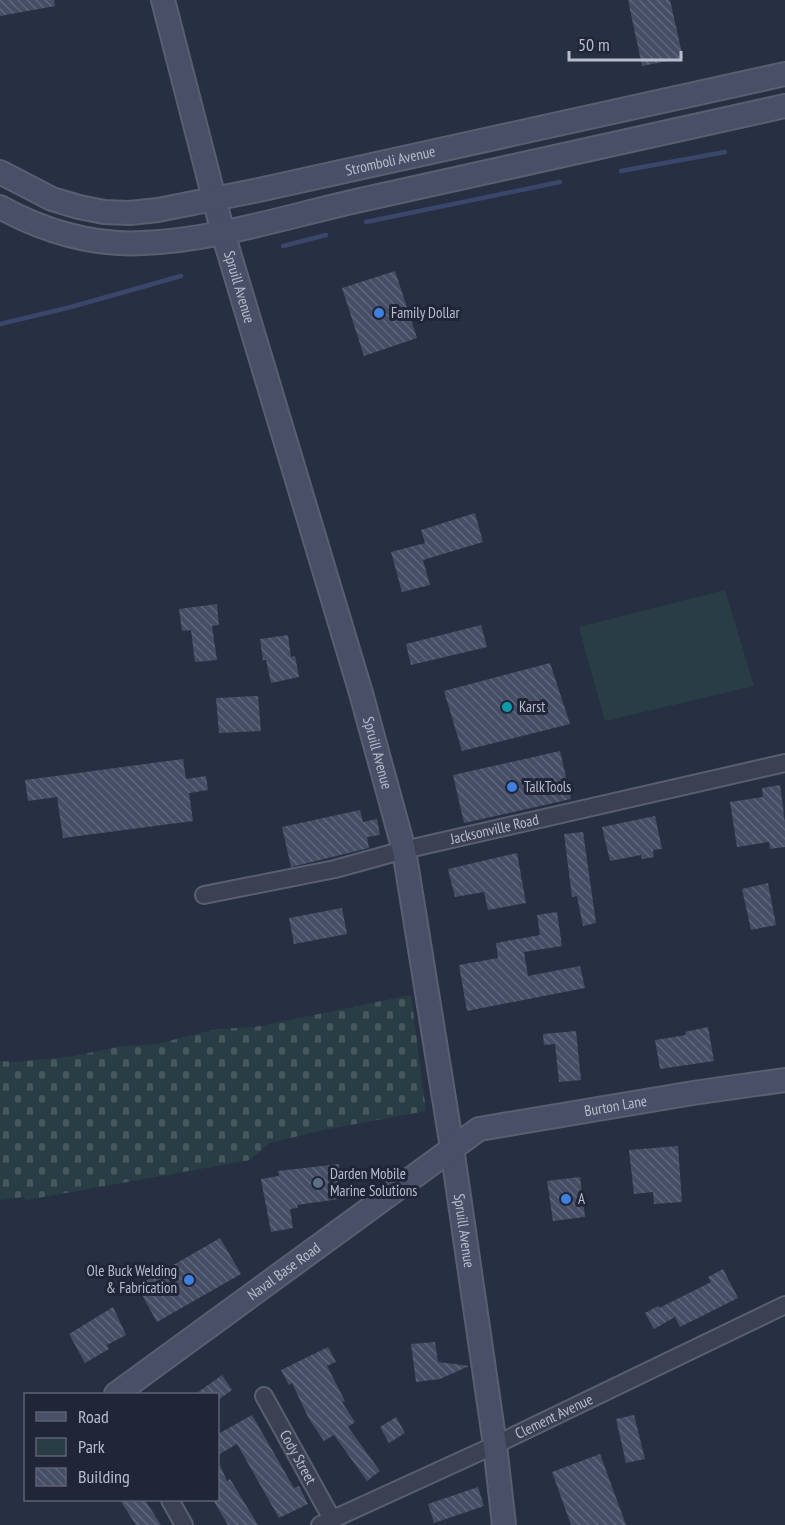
<svg xmlns="http://www.w3.org/2000/svg" width="785" height="1525" font-family="'PT Sans Narrow',sans-serif">
<style>
.green{fill:#293d44}
.cemetery{fill:url(#cemetery-stones)}
.lines{fill:none;stroke-linecap:round;stroke-linejoin:round}
.stream{stroke:#3a476a;stroke-width:4.5}
.building{fill:url(#building-back-hatch)}
.street-casing{stroke:#595f70;stroke-width:20}
.secondary-casing{stroke:#595f70;stroke-width:26}
.street{stroke:#3b4153;stroke-width:16}
.secondary{stroke:#494f66;stroke-width:22}
.shop-dot{fill:#3f7fe0;stroke:#202638;stroke-width:2}
.culture-dot{fill:#0f9aa8;stroke:#202638;stroke-width:2}
.service-dot{fill:#5c6f8a;stroke:#202638;stroke-width:2}
.labels{text-anchor:middle;stroke-width:6;stroke-linejoin:round;paint-order:stroke}
.street-label{font-size:15px;fill:#b8bdcd;stroke:#202638}
.poi-label{font-size:15px;fill:#b8bdcd;stroke:#202638;text-anchor:start}
</style>
<defs>
<pattern id="cemetery-stones" width="16" height="16" patternUnits="userSpaceOnUse" patternTransform="scale(1.5)"><rect width="16" height="16" fill="#293d44"/><path d="M2 7V4a2 2 0 0 1 4 0v3zM10 15v-3a2 2 0 0 1 4 0v3z" fill="#46575e"/></pattern>
<pattern id="building-back-hatch" width="6" height="6" patternUnits="userSpaceOnUse" patternTransform="scale(1.5)"><rect width="6" height="6" fill="#464e65"/><path d="M-1 5l2 2M0 0l6 6M5-1l2 2" fill="none" stroke="#5f667a"/></pattern>
</defs>
<rect width="100%" height="100%" fill="#272f43"/>
<path class="green" d="M 725,590 L 754,686 L 605,721 L 579,627 Z"/>
<path class="cemetery" d="M 411,995 L 426,1111 L 323,1130 L 270,1143 L 250,1160 L 27,1200 L 23,1197 L 0,1200 L 0,1061 L 17,1062 L 74,1056 L 123,1046 L 157,1044 L 216,1029 L 255,1027 Z"/>
<g class="lines">
<g class="stream">
<path d="M 621,171 L 725,152"/>
<path d="M 366,222 L 560,182"/>
<path d="M 283,246 L 326,235"/>
<path d="M 0,324 L 71,307 L 181,276"/>
</g>
</g>
<g class="building">
<path d="M 0,0 L 54,0 L 55,6 L 0,16 Z"/>
<path d="M 628,0 L 670,0 L 683,58 L 642,66 Z"/>
<path d="M 395,271 L 417,338 L 364,356 L 342,288 Z"/>
<path d="M 475,513 L 483,542 L 423,560 L 430,585 L 402,592 L 391,552 L 425,543 L 421,530 Z"/>
<path d="M 217,604 L 219,625 L 212,626 L 217,660 L 195,662 L 191,630 L 182,631 L 179,609 Z"/>
<path d="M 481,625 L 487,647 L 411,665 L 406,644 Z"/>
<path d="M 288,635 L 291,657 L 295,656 L 299,677 L 271,683 L 266,660 L 263,660 L 260,639 Z"/>
<path d="M 550,663 L 570,724 L 462,751 L 444,691 Z"/>
<path d="M 258,696 L 261,731 L 219,733 L 216,698 Z"/>
<path d="M 560,751 L 571,799 L 464,823 L 453,775 Z"/>
<path d="M 183,759 L 186,779 L 206,776 L 208,790 L 189,793 L 193,821 L 63,838 L 57,797 L 28,801 L 25,780 Z"/>
<path d="M 780,785 L 785,823 L 785,847 L 770,849 L 769,842 L 737,847 L 730,802 L 763,797 L 762,788 Z"/>
<path d="M 360,810 L 363,822 L 377,819 L 380,835 L 367,837 L 369,848 L 291,867 L 282,827 Z"/>
<path d="M 655,816 L 662,849 L 653,850 L 654,857 L 642,859 L 641,855 L 610,861 L 602,827 Z"/>
<path d="M 583,832 L 596,923 L 583,926 L 577,896 L 572,897 L 564,834 Z"/>
<path d="M 517,853 L 526,903 L 488,910 L 484,892 L 455,897 L 448,869 Z"/>
<path d="M 768,883 L 776,925 L 751,930 L 742,889 Z"/>
<path d="M 342,908 L 347,934 L 294,944 L 289,918 Z"/>
<path d="M 557,912 L 562,946 L 524,952 L 528,976 L 580,966 L 585,988 L 467,1011 L 459,965 L 498,958 L 496,943 L 540,935 L 537,915 Z"/>
<path d="M 708,1027 L 714,1061 L 660,1069 L 655,1040 L 686,1035 L 685,1032 Z"/>
<path d="M 576,1031 L 581,1080 L 559,1082 L 555,1044 L 544,1045 L 543,1034 Z"/>
<path d="M 678,1146 L 682,1202 L 654,1204 L 653,1192 L 634,1194 L 629,1150 Z"/>
<path d="M 339,1164 L 339,1199 L 297,1205 L 298,1208 L 290,1209 L 293,1228 L 271,1232 L 261,1179 L 279,1176 L 278,1171 Z"/>
<path d="M 580,1177 L 585,1217 L 553,1221 L 547,1181 Z"/>
<path d="M 220,1238 L 241,1274 L 157,1322 L 137,1286 Z"/>
<path d="M 723,1269 L 738,1298 L 680,1327 L 675,1317 L 654,1329 L 645,1313 L 658,1306 L 659,1308 L 711,1282 L 708,1277 Z"/>
<path d="M 113,1307 L 126,1335 L 107,1345 L 109,1349 L 85,1363 L 69,1334 Z"/>
<path d="M 435,1342 L 438,1362 L 469,1366 L 440,1379 L 416,1382 L 411,1344 Z"/>
<path d="M 328,1347 L 336,1362 L 327,1366 L 345,1401 L 342,1402 L 355,1422 L 348,1427 L 380,1471 L 367,1481 L 334,1435 L 324,1441 L 309,1419 L 292,1383 L 289,1385 L 281,1370 Z"/>
<path d="M 222,1375 L 232,1390 L 218,1400 L 218,1395 L 194,1395 Z"/>
<path d="M 252,1415 L 294,1488 L 299,1486 L 308,1504 L 279,1518 L 237,1444 L 218,1455 L 218,1434 Z"/>
<path d="M 634,1415 L 645,1459 L 626,1463 L 616,1419 Z"/>
<path d="M 396,1417 L 405,1433 L 389,1443 L 380,1427 Z"/>
<path d="M 600,1454 L 626,1525 L 571,1525 L 552,1472 Z"/>
<path d="M 218,1461 L 227,1481 L 230,1479 L 258,1525 L 228,1525 L 213,1500 L 218,1500 Z"/>
<path d="M 478,1487 L 484,1506 L 434,1523 L 428,1504 Z"/>
<path d="M 120,1500 L 145,1500 L 161,1525 L 136,1525 Z"/>
</g>
<g class="lines">
<defs>
<g id="street">
<path id="s1" d="M 204,895 L 335,869 L 404,850 L 785,763"/>
<path id="s2" d="M 264,1396 L 332,1519"/>
<path d="M 170,1500 L 184,1525"/>
<path id="s3" d="M 320,1525 L 495,1445 L 785,1305"/>
</g>
<g id="secondary">
<path id="s4" d="M 163,0 L 223,233 L 361,693 L 404,850 L 452,1148 L 495,1445 L 504,1525"/>
<path id="s5" d="M 0,172 L 52,199 L 79,207 L 104,212 L 130,213 L 158,210 L 254,191 L 785,74"/>
<path d="M 0,207 C 43,231 94,246 143,243 C 218,240 291,215 365,199 C 505,168 645,137 785,106"/>
<path id="s6" d="M 116,1394 L 479,1129 L 693,1093 L 785,1080"/>
</g>
</defs>
<use href="#street" class="street-casing"/>
<use href="#secondary" class="secondary-casing"/>
<use href="#street" class="street"/>
<use href="#secondary" class="secondary"/>
</g>
<g class="shop-dot">
<circle cx="379" cy="313" r="6"/>
<circle cx="512" cy="787" r="6"/>
<circle cx="566" cy="1199" r="6"/>
<circle cx="189" cy="1280" r="6"/>
</g>
<circle class="culture-dot" cx="507" cy="707" r="6"/>
<circle class="service-dot" cx="318" cy="1183" r="6"/>
<g class="labels">
<g class="street-label">
<text dy="5" stroke="none"><textPath href="#s5" startOffset="404">Stromboli Avenue</textPath></text>
<text dy="5" stroke="none"><textPath href="#s4" startOffset="297">Spruill Avenue</textPath></text>
<text dy="5" stroke="none"><textPath href="#s4" startOffset="783">Spruill Avenue</textPath></text>
<text dy="5" stroke="none"><textPath href="#s1" startOffset="298">Jacksonville Road</textPath></text>
<text dy="5" stroke="none"><textPath href="#s6" startOffset="588">Burton Lane</textPath></text>
<text dy="5" stroke="none"><textPath href="#s4" startOffset="1269">Spruill Avenue</textPath></text>
<text dy="5" stroke="none"><textPath href="#s6" startOffset="208">Naval Base Road</textPath></text>
<text dy="5" stroke="none"><textPath href="#s3" startOffset="258">Clement Avenue</textPath></text>
<text dy="5" stroke="none"><textPath href="#s2" startOffset="70">Cody Street</textPath></text>
</g>
<g class="poi-label">
<text x="391" y="318">Family Dollar</text>
<text x="519" y="712">Karst</text>
<text x="524" y="792">TalkTools</text>
<text x="330" y="1179">Darden Mobile<tspan x="330" dy="17">Marine Solutions</tspan></text>
<text x="578" y="1204">A</text>
<text x="177" y="1276" text-anchor="end">Ole Buck Welding<tspan x="177" dy="17">&amp; Fabrication</tspan></text>
</g>
</g>
<rect x="24" y="1393" width="195" height="108" fill="#202638" stroke="#5d6274" stroke-width="1.5"/>
<rect x="36" y="1412" width="30" height="9" fill="#494f66" stroke="#5d6274" stroke-width="1.5"/>
<text x="78" y="1423" font-size="18" fill="#b8bdcd">Road</text>
<rect x="36" y="1438" width="30" height="18" fill="#293d44" stroke="#5d6274" stroke-width="1.5"/>
<text x="78" y="1453" font-size="18" fill="#b8bdcd">Park</text>
<rect x="36" y="1468" width="30" height="18" fill="url(#building-back-hatch)" stroke="#5d6274" stroke-width="1.5"/>
<text x="78" y="1483" font-size="18" fill="#b8bdcd">Building</text>
<path d="M569 51v9h112v-9" fill="none" stroke="#b8bdcd" stroke-width="3"/>
<text x="578" y="51" font-size="18" fill="#b8bdcd" stroke="#202638" stroke-width="4.5" paint-order="stroke">50 m</text>
</svg>
